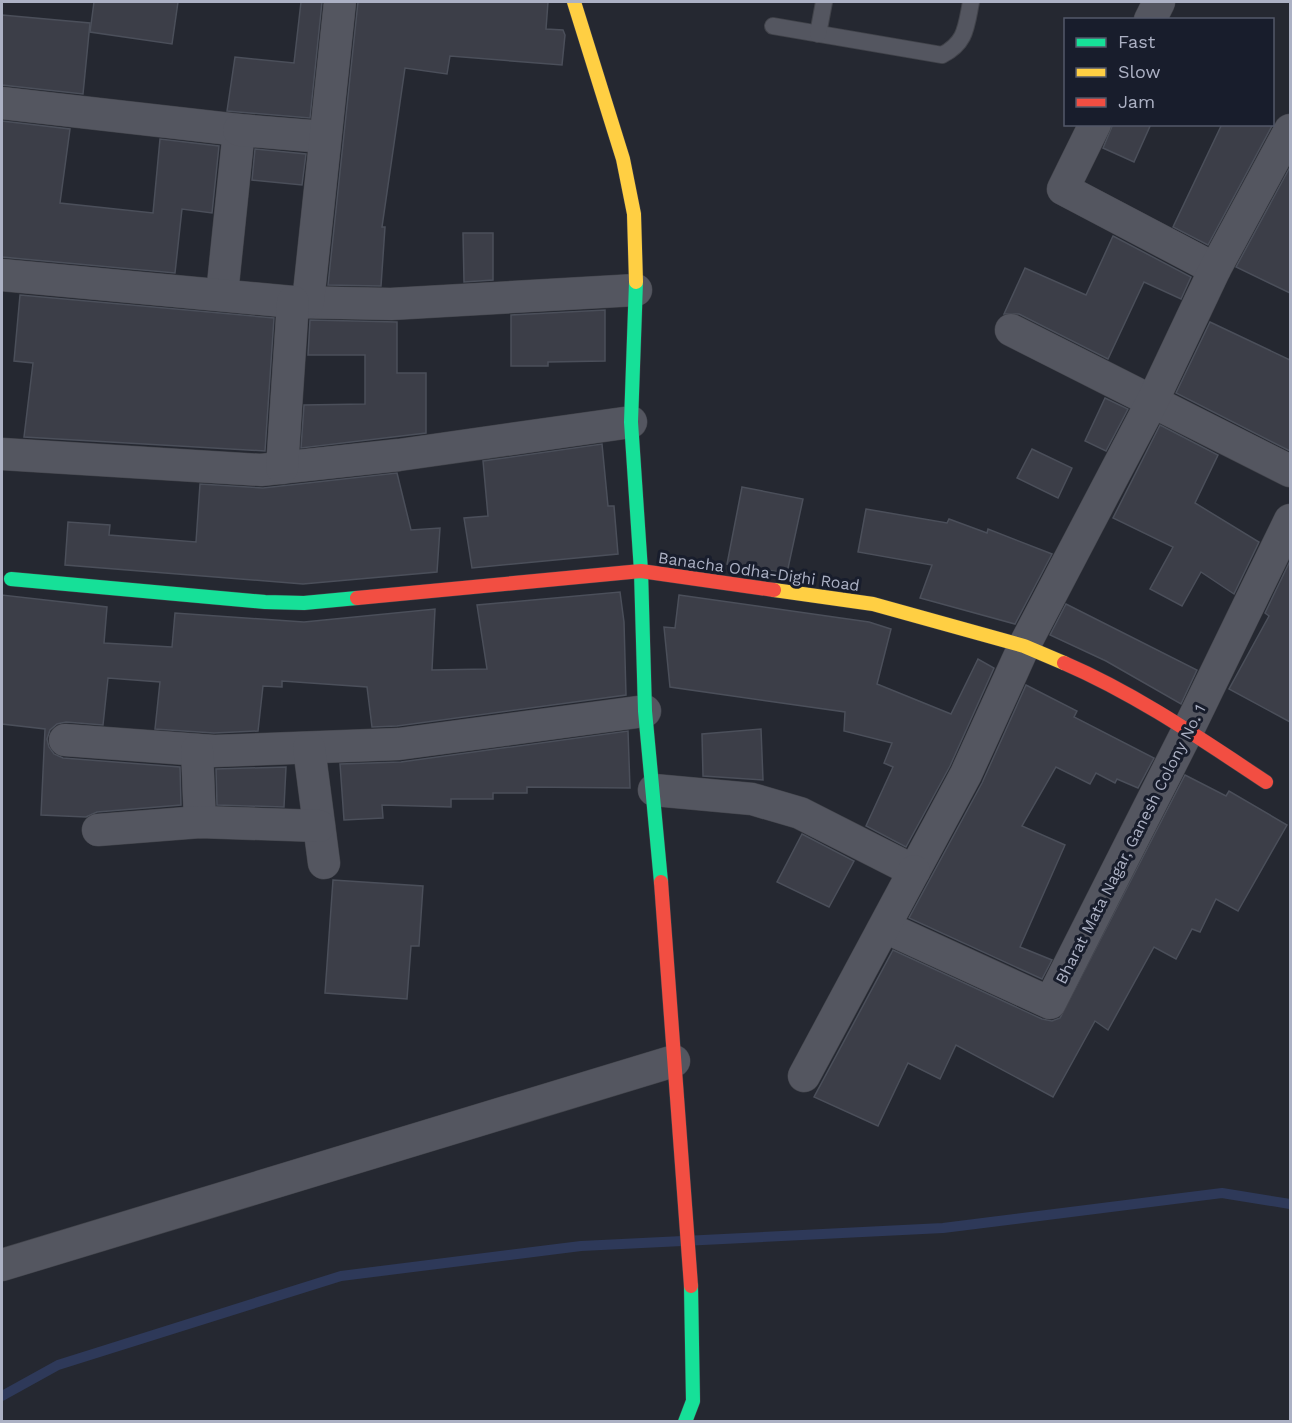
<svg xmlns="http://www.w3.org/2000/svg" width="1292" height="1423" font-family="'Work Sans',sans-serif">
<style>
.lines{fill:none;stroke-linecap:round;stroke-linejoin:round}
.stream{stroke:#2e3959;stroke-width:10}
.building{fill:#3c3e48;stroke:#4b4f5a;stroke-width:1.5}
.lane-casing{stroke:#41434a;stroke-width:18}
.street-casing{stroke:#41434a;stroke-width:33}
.fast-casing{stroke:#41434a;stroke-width:15}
.slow-casing{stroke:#41434a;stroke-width:15}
.jam-casing{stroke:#41434a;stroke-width:15}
.lane{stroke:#545660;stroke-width:16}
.street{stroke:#545660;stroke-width:32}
.fast{stroke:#16e098;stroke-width:14}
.slow{stroke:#ffcf43;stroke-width:14}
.jam{stroke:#f24e42;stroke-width:14}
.labels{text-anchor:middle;stroke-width:6;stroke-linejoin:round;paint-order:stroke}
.street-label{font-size:16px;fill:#acb1c4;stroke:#181d2c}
</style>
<rect width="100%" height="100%" fill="#252831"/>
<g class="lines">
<path class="stream" d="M 2,1396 L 58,1365 L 341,1276 L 581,1246 L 943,1228 L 1222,1193 L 1290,1204"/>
</g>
<g class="building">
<path d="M 94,2 L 178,2 L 172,44 L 90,32 Z"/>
<path d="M 301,2 L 322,2 L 310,118 L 227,111 L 235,57 L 294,63 Z"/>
<path d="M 358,2 L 548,2 L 546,29 L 563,30 L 565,35 L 562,65 L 450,56 L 447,74 L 405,68 L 382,227 L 385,227 L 381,286 L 328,285 Z"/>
<path d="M 2,15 L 90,23 L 83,94 L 2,85 Z"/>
<path d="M 2,121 L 70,129 L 60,203 L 153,213 L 160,139 L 219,146 L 212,213 L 182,209 L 175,273 L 2,257 Z"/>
<path d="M 1113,124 L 1151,124 L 1134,162 L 1103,148 Z"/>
<path d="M 1222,124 L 1273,124 L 1208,245 L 1173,227 Z"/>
<path d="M 255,149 L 306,154 L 302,185 L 252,180 Z"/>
<path d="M 1290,167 L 1290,293 L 1236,267 Z"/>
<path d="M 463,233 L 493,233 L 493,280 L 464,282 Z"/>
<path d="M 1113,236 L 1191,277 L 1181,299 L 1144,282 L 1108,359 L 1019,314 L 1004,314 L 1025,268 L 1086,295 Z"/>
<path d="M 20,295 L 274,318 L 265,451 L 24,437 L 33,363 L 14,361 Z"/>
<path d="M 605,310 L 605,361 L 548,362 L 548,366 L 511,366 L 511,315 Z"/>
<path d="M 310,320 L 397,322 L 397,373 L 426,373 L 426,433 L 301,448 L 304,405 L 365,404 L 365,355 L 308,355 Z"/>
<path d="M 1210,322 L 1290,360 L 1290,451 L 1176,393 Z"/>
<path d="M 1105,398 L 1128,409 L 1106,451 L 1085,441 Z"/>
<path d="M 1160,425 L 1218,455 L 1195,503 L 1259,542 L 1234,594 L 1201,572 L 1182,606 L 1150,589 L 1173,547 L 1113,518 Z"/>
<path d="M 602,444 L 608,506 L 614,506 L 618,554 L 472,568 L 464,518 L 488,516 L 483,461 Z"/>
<path d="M 1032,449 L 1072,468 L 1058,498 L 1017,478 Z"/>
<path d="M 397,473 L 411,530 L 440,528 L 437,572 L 303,584 L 65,565 L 68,522 L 110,525 L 109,535 L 196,542 L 200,484 L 263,488 Z"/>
<path d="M 742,487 L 803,499 L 787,573 L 727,564 Z"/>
<path d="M 866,509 L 947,523 L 949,519 L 987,533 L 988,529 L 1052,554 L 1015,624 L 920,598 L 932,565 L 858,552 Z"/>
<path d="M 1290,561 L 1290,722 L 1229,689 L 1269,616 L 1265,613 Z"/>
<path d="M 620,592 L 624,622 L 626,695 L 397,726 L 372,727 L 367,687 L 282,681 L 282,687 L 263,686 L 258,731 L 214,733 L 155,729 L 160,682 L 108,678 L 103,725 L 66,722 L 57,724 L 50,730 L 47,739 L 49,747 L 54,754 L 63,758 L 180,767 L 181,805 L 97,812 L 86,817 L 41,815 L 45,729 L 2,724 L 2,595 L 107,607 L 104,643 L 172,647 L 175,613 L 304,622 L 435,609 L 432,670 L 487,669 L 477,605 Z"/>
<path d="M 679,595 L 869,622 L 891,629 L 877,684 L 951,714 L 978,659 L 994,668 L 950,766 L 906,847 L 866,826 L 893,767 L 884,763 L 892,743 L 844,731 L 845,712 L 670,687 L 664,627 L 675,628 Z"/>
<path d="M 1066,604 L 1197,670 L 1181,704 L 1106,661 L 1050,635 Z"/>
<path d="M 1026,685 L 1077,711 L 1074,717 L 1154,758 L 1138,788 L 1117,779 L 1115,783 L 1096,773 L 1090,784 L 1056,767 L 1022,826 L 1065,845 L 1020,947 L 1052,960 L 1042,979 L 909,918 L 982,783 Z"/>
<path d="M 761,729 L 763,780 L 703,776 L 702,734 Z"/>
<path d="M 628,731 L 630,788 L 527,787 L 527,793 L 493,793 L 493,799 L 451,799 L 451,807 L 382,805 L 383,818 L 344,820 L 340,764 L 401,762 Z"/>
<path d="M 286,767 L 284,807 L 217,805 L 216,769 Z"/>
<path d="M 1185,775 L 1226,796 L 1229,791 L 1287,825 L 1238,911 L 1216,899 L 1200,932 L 1192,929 L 1176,959 L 1154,947 L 1108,1030 L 1095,1021 L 1053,1097 L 956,1045 L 940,1079 L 908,1063 L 878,1126 L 814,1097 L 893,950 L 1042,1019 L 1052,1021 L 1060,1018 Z"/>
<path d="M 802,834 L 854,861 L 829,907 L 777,882 Z"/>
<path d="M 333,880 L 423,886 L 419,946 L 411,946 L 407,999 L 325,993 Z"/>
</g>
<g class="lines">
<defs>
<g id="lane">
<path d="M 773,26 L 942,55 C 966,43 966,27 971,2"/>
<path d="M 818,34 L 824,2"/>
</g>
<g id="street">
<path d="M 1150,20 L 1159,2"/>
<path d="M 2,103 L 239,130 L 222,294"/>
<path d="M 1095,124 L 1063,189 L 1215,269"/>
<path d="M 239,130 L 324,137"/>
<path d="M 2,275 L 293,302 L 391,304 L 636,290"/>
<path d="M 308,302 L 340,2"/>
<path d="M 1011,330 L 1290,471"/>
<path d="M 2,454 L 261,470 L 399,455 L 631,422"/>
<path d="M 282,468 L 293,302"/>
<path d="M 65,740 L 214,751 L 399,744 L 645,711"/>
<path d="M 309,748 L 324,863"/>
<path d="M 197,750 L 200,822"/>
<path d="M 654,790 L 752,799 L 800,813 L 914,871 L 966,774 L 1024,646 L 1153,400 L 1215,269 L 1290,130"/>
<path d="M 98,830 L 200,822 L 319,826"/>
<path d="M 885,927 L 1050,1003 L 1188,730 L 1290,520"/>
<path d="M 804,1076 L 914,871"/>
<path d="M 2,1265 L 674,1061"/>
</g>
<g id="fast">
<path d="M 636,282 L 631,422 L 641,571 L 645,711 L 661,882"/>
<path d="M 11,579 L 265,602 L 304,603 L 357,598"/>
<path d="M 685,1422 L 693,1401 L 691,1286"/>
</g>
<g id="slow">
<path d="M 574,2 L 623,159 L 634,214 L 636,282"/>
<path d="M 774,590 L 873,604 L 1024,646 L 1064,663"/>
</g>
<g id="jam">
<path d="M 357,598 L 641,571 L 774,590"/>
<path d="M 1064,663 C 1136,694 1201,739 1266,782"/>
<path d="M 661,882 L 691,1286"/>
</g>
</defs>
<use href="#lane" class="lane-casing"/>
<use href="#street" class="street-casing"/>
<use href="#fast" class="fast-casing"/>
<use href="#slow" class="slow-casing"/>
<use href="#jam" class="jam-casing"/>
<use href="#lane" class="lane"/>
<use href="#street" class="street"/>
<use href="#fast" class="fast"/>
<use href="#slow" class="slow"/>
<use href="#jam" class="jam"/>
</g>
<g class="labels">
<g class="street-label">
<text transform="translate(759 571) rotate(8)" y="6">Banacha Odha-Dighi Road</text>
<text transform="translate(1130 844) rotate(-63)" y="6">Bharat Mata Nagar, Ganesh Colony No. 1</text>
</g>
</g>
<rect width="1292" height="1423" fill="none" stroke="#acb1c4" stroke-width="6"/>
<rect x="1064" y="18" width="210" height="108" fill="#181d2c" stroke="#535869" stroke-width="1.5"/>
<rect x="1076" y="38" width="30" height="9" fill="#16e098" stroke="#535869" stroke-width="1.5"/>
<text x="1118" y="48" font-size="18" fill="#acb1c4">Fast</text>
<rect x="1076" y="68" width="30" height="9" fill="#ffcf43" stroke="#535869" stroke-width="1.5"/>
<text x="1118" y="78" font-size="18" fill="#acb1c4">Slow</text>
<rect x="1076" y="98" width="30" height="9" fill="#f24e42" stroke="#535869" stroke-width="1.5"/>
<text x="1118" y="108" font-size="18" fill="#acb1c4">Jam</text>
</svg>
